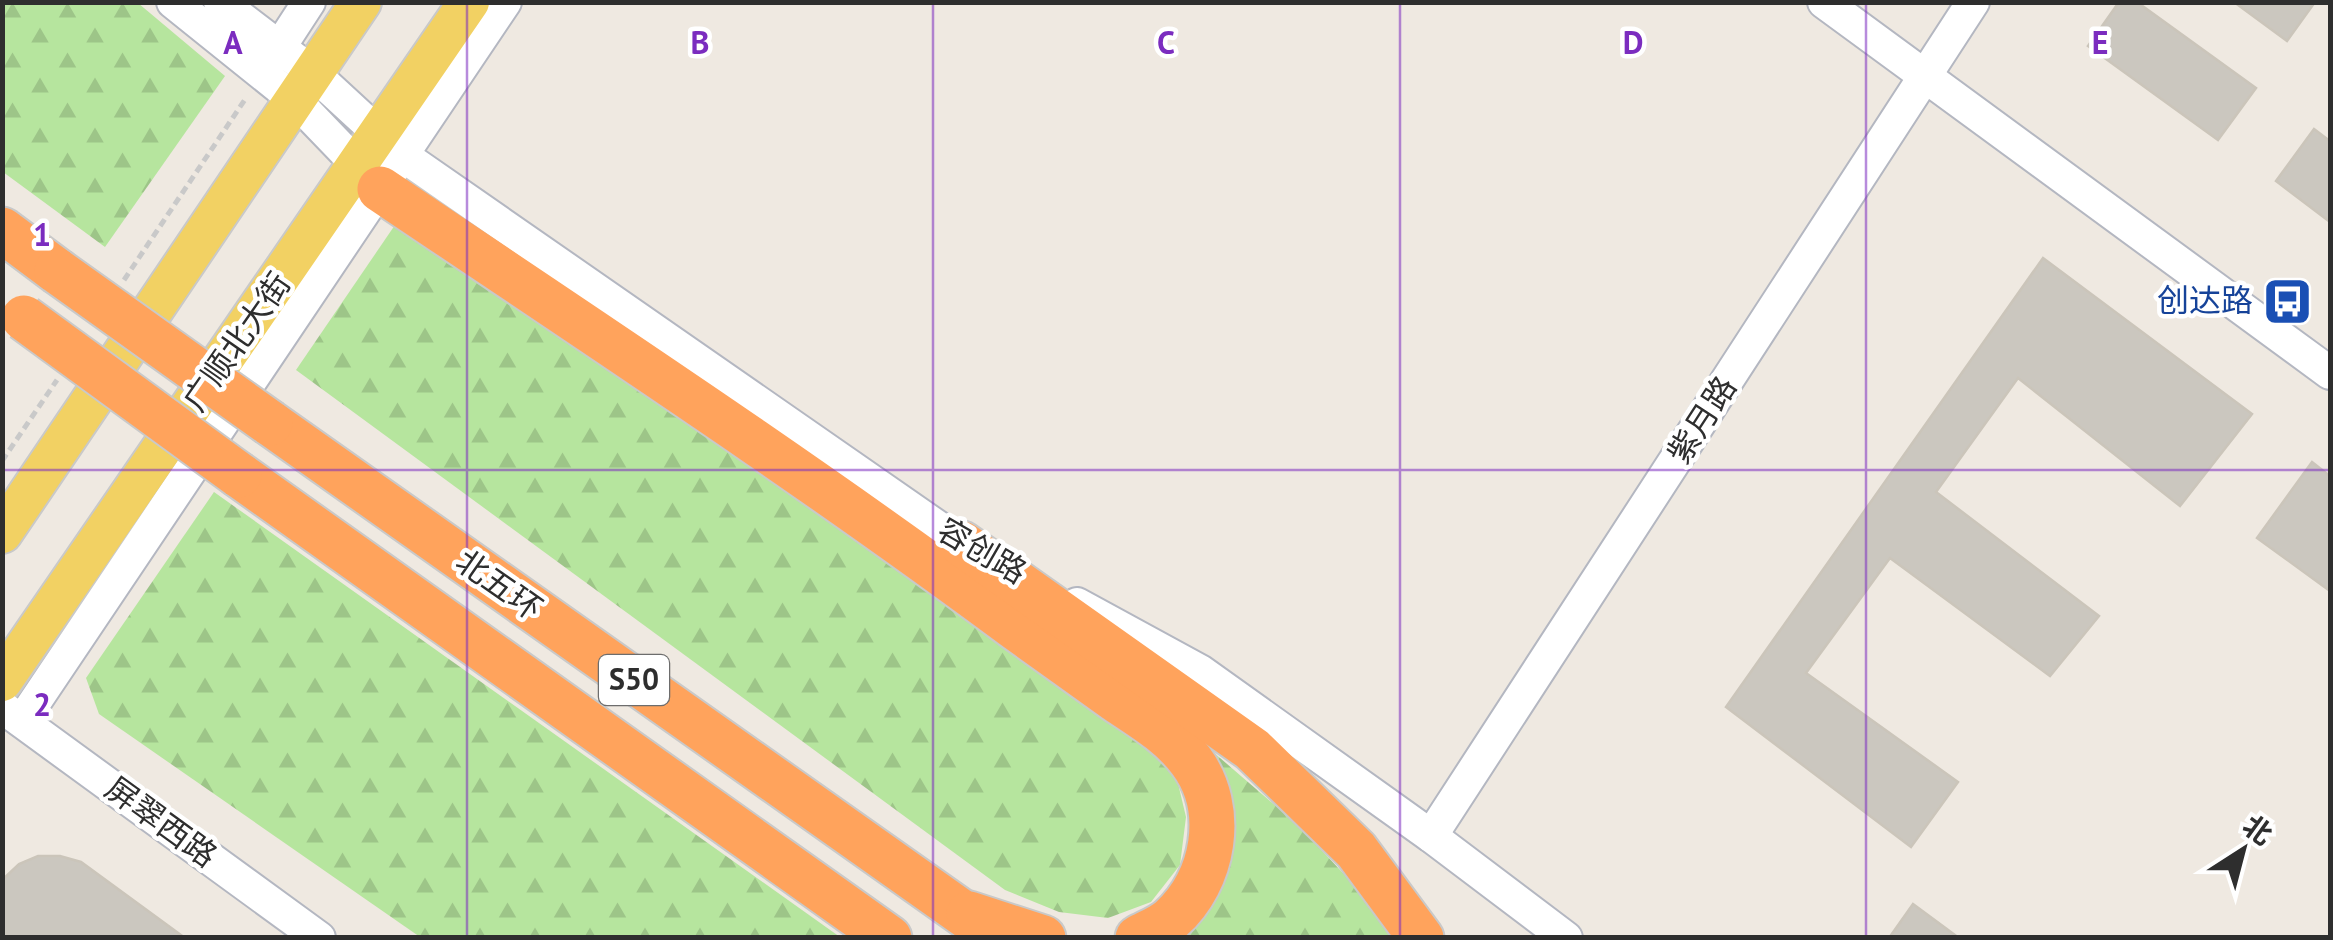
<svg xmlns="http://www.w3.org/2000/svg" width="2333" height="940" font-family="'PT Sans','Noto Sans SC',sans-serif">
<style>
.forest{fill:url(#forest-firs)}
.building{fill:#cbc7bf;stroke:#cbc5ba;stroke-width:2.5}
.lines{fill:none;stroke-linecap:round;stroke-linejoin:round}
.tertiary-casing{stroke:#b4b7c1;stroke-width:36}
.primary-casing{stroke:#c9c9c9;stroke-width:44}
.motorway-casing{stroke:#c9c9c9;stroke-width:49}
.path{stroke:#c9c9c9;stroke-width:5;stroke-dasharray:8 5;stroke-linecap:butt}
.tertiary{stroke:#fff;stroke-width:32}
.primary{stroke:#f2d163;stroke-width:40}
.motorway{stroke:#ffa35c;stroke-width:45}
.motorway-bridge-casing{stroke:#c9c9c9;stroke-width:49;stroke-linecap:butt}
.motorway-bridge{stroke:#ffa35c;stroke-width:45}
.grid{fill:none;stroke:#7b2cbf;stroke-width:2.5;stroke-opacity:0.55}
.labels{text-anchor:middle;stroke-width:9;stroke-linejoin:round;paint-order:stroke}
.shield{fill:#fff;stroke:#6d6d6d;stroke-width:2.5}
.shield-label{font-size:30px;font-weight:bold;fill:#2e2e2e}
.transit-label{font-size:32px;fill:#164399;stroke:#fff;text-anchor:end}
.street-label{font-size:32px;fill:#2e2e2e;stroke:#fff}
.grid-label{font-size:32px;text-anchor:middle;font-weight:bold;fill:#7b2cbf;stroke:#fff;stroke-width:9;stroke-linejoin:round;paint-order:stroke}
</style>
<defs>
<pattern id="forest-firs" width="22" height="20" patternUnits="userSpaceOnUse" patternTransform="scale(2.5)"><rect width="22" height="20" fill="#b6e59e"/><path d="M5 1l3.5 6h-7zM16 11l3.5 6h-7z" fill="#9dc588"/></pattern>
</defs>
<rect width="100%" height="100%" fill="#efe9e1"/>
<g class="forest">
<path d="M 3,2 L 138,3 L 225,76 L 105,247 L 3,172 Z"/>
<path d="M 397,222 L 1135,729 L 1176,775 L 1186,817 L 1180,865 L 1151,902 L 1108,918 L 1059,912 L 1005,890 L 296,370 Z"/>
<path d="M 214,492 L 840,937 L 420,937 L 99,714 L 86,678 Z"/>
<path d="M 1205,745 L 1299,826 L 1356,887 L 1394,938 L 1166,938 L 1180,931 Z"/>
</g>
<g class="building">
<path d="M 2119,2 L 2137,2 L 2256,88 L 2218,140 L 2088,46 Z"/>
<path d="M 2234,2 L 2315,2 L 2287,41 Z"/>
<path d="M 2314,129 L 2330,141 L 2330,222 L 2276,181 Z"/>
<path d="M 2043,258 L 2252,414 L 2180,506 L 2018,378 L 1936,492 L 2099,616 L 2050,676 L 1890,558 L 1806,673 L 1958,782 L 1911,847 L 1726,707 Z"/>
<path d="M 2312,462 L 2330,476 L 2330,591 L 2257,538 Z"/>
<path d="M 38,856 L 60,856 L 81,862 L 185,938 L 2,938 L 2,880 L 19,864 Z"/>
<path d="M 1913,904 L 1959,938 L 1889,938 Z"/>
</g>
<g class="lines">
<defs>
<g id="tertiary">
<path d="M 173,2 L 295,100 L 374,182"/>
<path d="M 220,2 L 313,73 L 402,155 L 962,544 L 981,554"/>
<path d="M 1824,2 L 2330,373"/>
<path d="M 268,65 L 309,2"/>
<path d="M 1077,604 L 1200,671 L 1431,836 L 1566,938"/>
<path d="M 2,707 L 319,938"/>
<path d="M 22,721 L 505,2"/>
<path d="M 1431,836 L 1973,2"/>
</g>
<g id="primary">
<path d="M 2,533 L 361,2"/>
<path d="M 2,681 L 469,2"/>
</g>
<g id="motorway">
<path d="M 380,189 C 594,333 809,474 1016,628 C 1049,652 1082,675 1115,699 C 1142,717 1171,734 1191,761 C 1227,809 1214,881 1171,919 C 1162,927 1149,932 1138,938"/>
<path d="M 2,230 L 57,271"/>
<path d="M 270,423 L 998,938"/>
<path d="M 239,475 L 889,938"/>
<path d="M 962,544 L 1252,749 L 1356,850 L 1421,938"/>
<path d="M 969,914 L 1043,938"/>
</g>
</defs>
<use href="#tertiary" class="tertiary-casing"/>
<use href="#primary" class="primary-casing"/>
<use href="#motorway" class="motorway-casing"/>
<g class="path">
<path d="M 124,280 L 246,98"/>
<path d="M 2,461 L 57,380"/>
</g>
<use href="#tertiary" class="tertiary"/>
<use href="#primary" class="primary"/>
<use href="#motorway" class="motorway"/>
<defs>
<g id="motorway-bridge">
<path d="M 57,271 L 270,423"/>
<path d="M 24,318 L 239,475"/>
</g>
</defs>
<use href="#motorway-bridge" class="motorway-bridge-casing"/>
<use href="#motorway-bridge" class="motorway-bridge"/>
</g>
<path class="grid" d="M 467,2 L 467,938M 933,2 L 933,938M 1400,2 L 1400,938M 1866,2 L 1866,938M 2,470 L 2330,470"/>
<defs>
<symbol id="bus-square" viewBox="-11 -11 22 22"><rect x="-9" y="-9" width="18" height="18" rx="4" fill="#1a4fb4" stroke="#fff"/><path d="M-5-6H5V4H4V6H2V4H-2V6H-4V4H-5ZM-3.5-4V0h7V-4ZM-3.5 1.2v1.5H-2V1.2ZM2 1.2v1.5H3.5V1.2Z" fill="#fff"/></symbol>
</defs>
<g fill-rule="evenodd">
<use href="#bus-square" x="2260" y="274" width="55" height="55"/>
</g>
<g class="labels">
<rect class="shield" x="599" y="655" width="70" height="50" rx="8"/>
<g class="shield-label">
<text x="634" y="690">S50</text>
</g>
<g class="transit-label">
<text x="2253" y="312">创达路</text>
</g>
<g class="street-label">
<text transform="translate(237 342) rotate(-55)" y="11">广顺北大街</text>
<text transform="translate(1702 420) rotate(-57)" y="11">紫月路</text>
<text transform="translate(982 551) rotate(30)" y="11">容创路</text>
<text transform="translate(499 585) rotate(35)" y="11">北五环</text>
<text transform="translate(161 822) rotate(36)" y="11">屏翠西路</text>
</g>
</g>
<g class="grid-label">
<text x="233" y="54">A</text>
<text x="700" y="54">B</text>
<text x="1166" y="54">C</text>
<text x="1633" y="54">D</text>
<text x="2100" y="54">E</text>
<text x="42" y="246">1</text>
<text x="42" y="716">2</text>
</g>
<rect width="2333" height="940" fill="none" stroke="#2e2e2e" stroke-width="10"/>
<g transform="translate(2243 850) rotate(36)" stroke="#ffffff" stroke-width="8" paint-order="stroke">
<path d="M0-8L18 38L0 25L-18 38Z" fill="#2e2e2e"/>
<text y="-15" font-size="28" font-weight="bold" text-anchor="middle" fill="#2e2e2e">北</text>
</g>
</svg>
